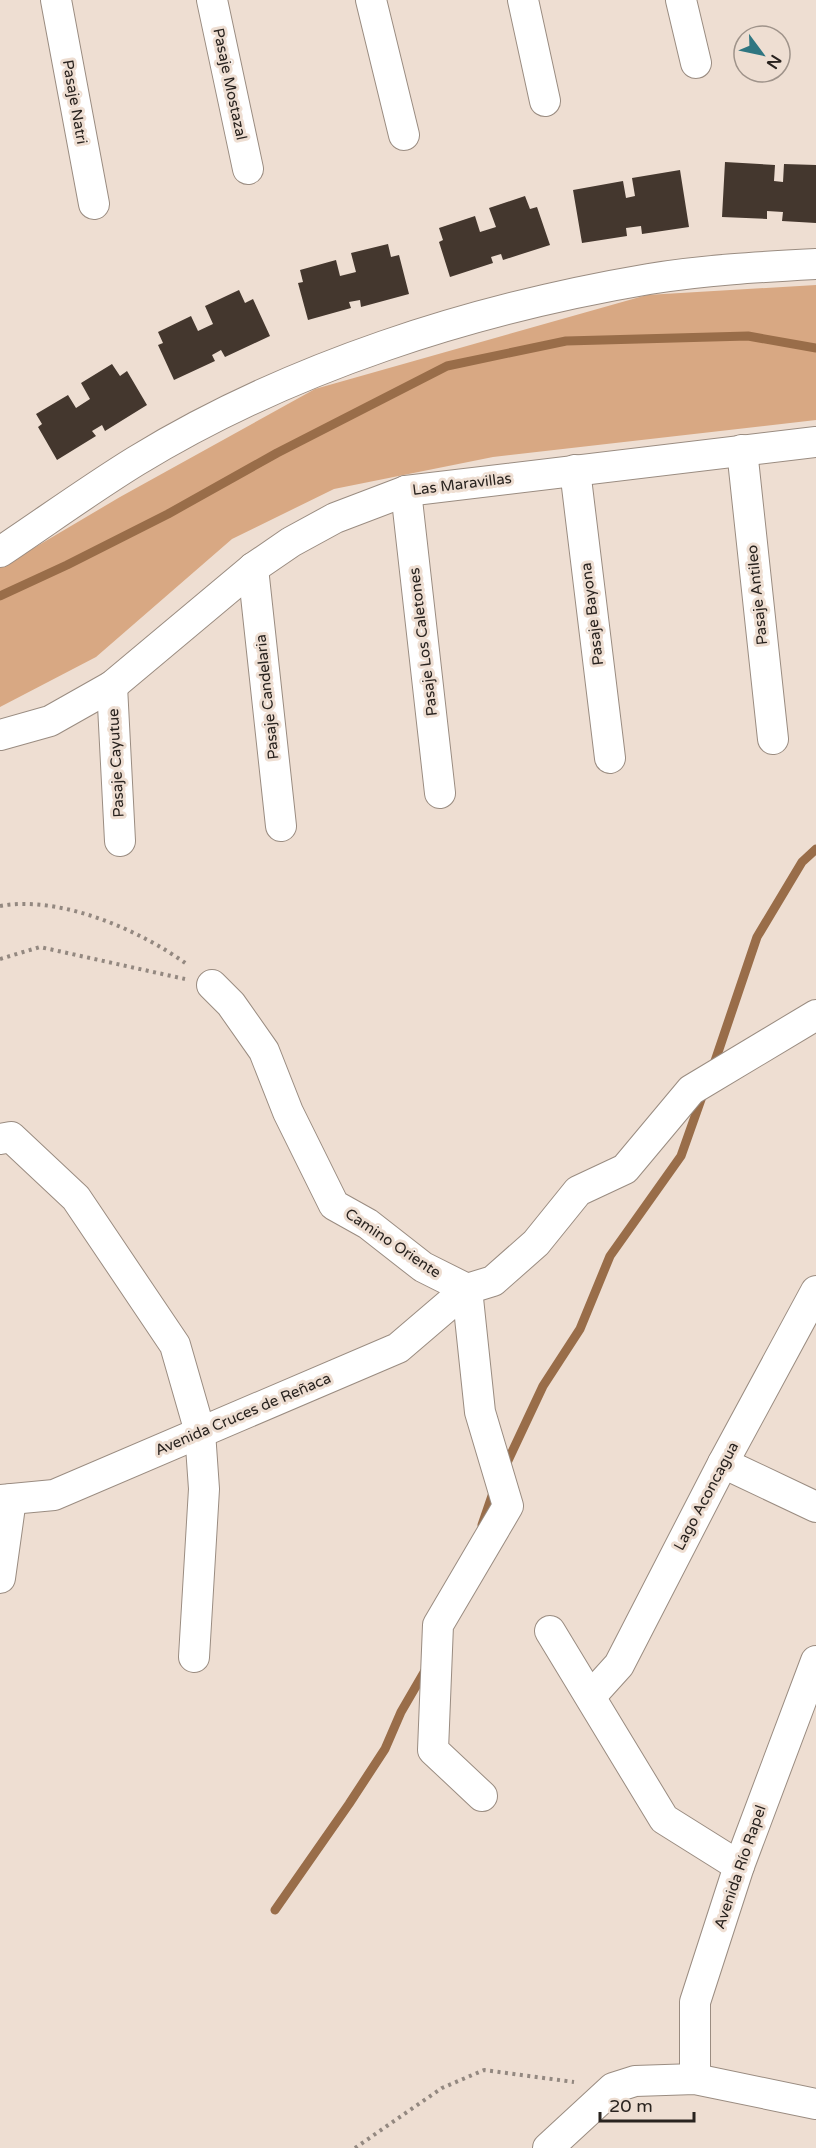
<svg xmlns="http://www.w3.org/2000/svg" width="816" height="2148" font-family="'Varela Round',sans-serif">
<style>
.green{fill:#d8a883}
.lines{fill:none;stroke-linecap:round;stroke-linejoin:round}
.stream{stroke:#996d49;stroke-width:9}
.building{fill:#44372e}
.minor-casing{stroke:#9a8c81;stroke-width:32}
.path{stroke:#938880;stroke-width:4;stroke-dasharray:3 4.5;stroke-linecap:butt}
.minor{stroke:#fff;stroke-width:30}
.labels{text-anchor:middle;stroke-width:6;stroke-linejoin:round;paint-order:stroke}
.street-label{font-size:15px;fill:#29231f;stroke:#eeded2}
</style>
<rect width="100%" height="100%" fill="#eeded2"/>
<path class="green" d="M 816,285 L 816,420 L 493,457 L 334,489 L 232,539 L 96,657 L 0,707 L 0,568 L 120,497 L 315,389 L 647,295 Z"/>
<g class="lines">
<g class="stream">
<path d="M 0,596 L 67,565 L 168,514 L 277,453 L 447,366 L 566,341 L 748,336 L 816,348"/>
<path d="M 713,1067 L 757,937 L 802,862 L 816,849"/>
<path d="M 504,1469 L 543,1386 L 580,1329 L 610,1256 L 681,1156 L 704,1091"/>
<path d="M 482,1525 L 494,1490"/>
<path d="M 275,1910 L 349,1804 L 385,1749 L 401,1712 L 426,1669"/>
</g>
</g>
<g class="building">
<path d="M 725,162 L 775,165 L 774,181 L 783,182 L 784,164 L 816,165 L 816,223 L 782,221 L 783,212 L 767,211 L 767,219 L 722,217 Z"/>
<path d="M 680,170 L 689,227 L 642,234 L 641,226 L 626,228 L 627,236 L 582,243 L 573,190 L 623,181 L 626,198 L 635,196 L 632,178 Z"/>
<path d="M 525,196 L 530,209 L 537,207 L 550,245 L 503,260 L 501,254 L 491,257 L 493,263 L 450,277 L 439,242 L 443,240 L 439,228 L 475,216 L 480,232 L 496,227 L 489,208 Z"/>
<path d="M 388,244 L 391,257 L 399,255 L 409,294 L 361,307 L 360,300 L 349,302 L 351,308 L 308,320 L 298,283 L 303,282 L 300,270 L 336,260 L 340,276 L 356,272 L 351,253 Z"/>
<path d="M 239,290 L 245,303 L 253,299 L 270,336 L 225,357 L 221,350 L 212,355 L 215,361 L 174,380 L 158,345 L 163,343 L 158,332 L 191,316 L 198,331 L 213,324 L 205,306 Z"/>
<path d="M 112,364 L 120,376 L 127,371 L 147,405 L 105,431 L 102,425 L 92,431 L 96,436 L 57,460 L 38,427 L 42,424 L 36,414 L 68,395 L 76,408 L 90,399 L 81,383 Z"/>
</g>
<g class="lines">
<defs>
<g id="minor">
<path d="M 56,0 L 94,204"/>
<path d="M 212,0 L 248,169"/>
<path d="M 371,0 L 404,135"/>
<path d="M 523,0 L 545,101"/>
<path d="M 681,0 L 696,63"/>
<path d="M 742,450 L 773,739"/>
<path d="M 575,470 L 610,758"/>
<path d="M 406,491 L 440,793"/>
<path d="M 0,552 C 45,522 89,490 136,461 C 290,367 472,309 649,279 C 704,270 760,267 816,264"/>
<path d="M 253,568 L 281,826"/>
<path d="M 112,686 L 120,841"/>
<path d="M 0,735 L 50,721 L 112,686 L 253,568 L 291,542 L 335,518 L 406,491 L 816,442"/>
<path d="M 212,985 L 231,1004 L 264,1051 L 288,1112 L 334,1205 L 368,1224 L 423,1267 L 467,1289 L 493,1281 L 536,1243 L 578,1191 L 625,1169 L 691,1090 L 816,1015"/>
<path d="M 0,1139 L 11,1137 L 76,1198 L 175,1345 L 200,1432 L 204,1489 L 194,1657"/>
<path d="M 467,1289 L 480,1412 L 508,1506 L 438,1625 L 433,1750 L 482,1796"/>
<path d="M 723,1463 L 816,1507"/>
<path d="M 0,1500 L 54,1495 L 398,1348 L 467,1289"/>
<path d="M 0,1578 L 11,1499"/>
<path d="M 550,1631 L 664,1819 L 739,1866"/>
<path d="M 591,1696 L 619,1665 L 723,1463 L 816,1291"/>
<path d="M 695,2079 L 695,2002 L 739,1866 L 816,1661"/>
<path d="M 548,2148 L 613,2088 L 635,2081 L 695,2079 L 816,2104"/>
</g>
</defs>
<use href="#minor" class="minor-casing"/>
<g class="path">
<path d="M 0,906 C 60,895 140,930 188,965"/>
<path d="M 0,959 L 40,947 L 185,979"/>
<path d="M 355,2148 L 442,2088 L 484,2070 L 574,2082"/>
</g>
<use href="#minor" class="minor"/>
</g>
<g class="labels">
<g class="street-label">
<text transform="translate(230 84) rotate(78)" y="5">Pasaje Mostazal</text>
<text transform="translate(75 102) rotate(80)" y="5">Pasaje Natri</text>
<text transform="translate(462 484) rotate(-7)" y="5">Las Maravillas</text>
<text transform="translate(757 595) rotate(-96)" y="5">Pasaje Antileo</text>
<text transform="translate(592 614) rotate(-97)" y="5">Pasaje Bayona</text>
<text transform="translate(423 642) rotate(-97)" y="5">Pasaje Los Caletones</text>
<text transform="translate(267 697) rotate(-96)" y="5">Pasaje Candelaria</text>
<text transform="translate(116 763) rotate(-93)" y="5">Pasaje Cayutue</text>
<text transform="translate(393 1243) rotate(34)" y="5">Camino Oriente</text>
<text transform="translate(243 1414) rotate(-23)" y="5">Avenida Cruces de Reñaca</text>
<text transform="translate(706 1496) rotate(-62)" y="5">Lago Aconcagua</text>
<text transform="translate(740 1867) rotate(-71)" y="5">Avenida Río Rapel</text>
</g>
</g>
<g transform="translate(762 54) rotate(123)"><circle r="28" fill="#eeded2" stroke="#9f938a" stroke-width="1.5"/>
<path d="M0-4.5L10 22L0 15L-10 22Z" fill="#2f7681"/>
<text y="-9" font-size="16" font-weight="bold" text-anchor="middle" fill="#29231f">N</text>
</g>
<path d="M600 2112v9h94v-9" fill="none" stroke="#29231f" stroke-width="3"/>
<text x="609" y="2112" font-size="18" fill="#29231f" stroke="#eeded2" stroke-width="4.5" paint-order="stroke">20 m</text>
</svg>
